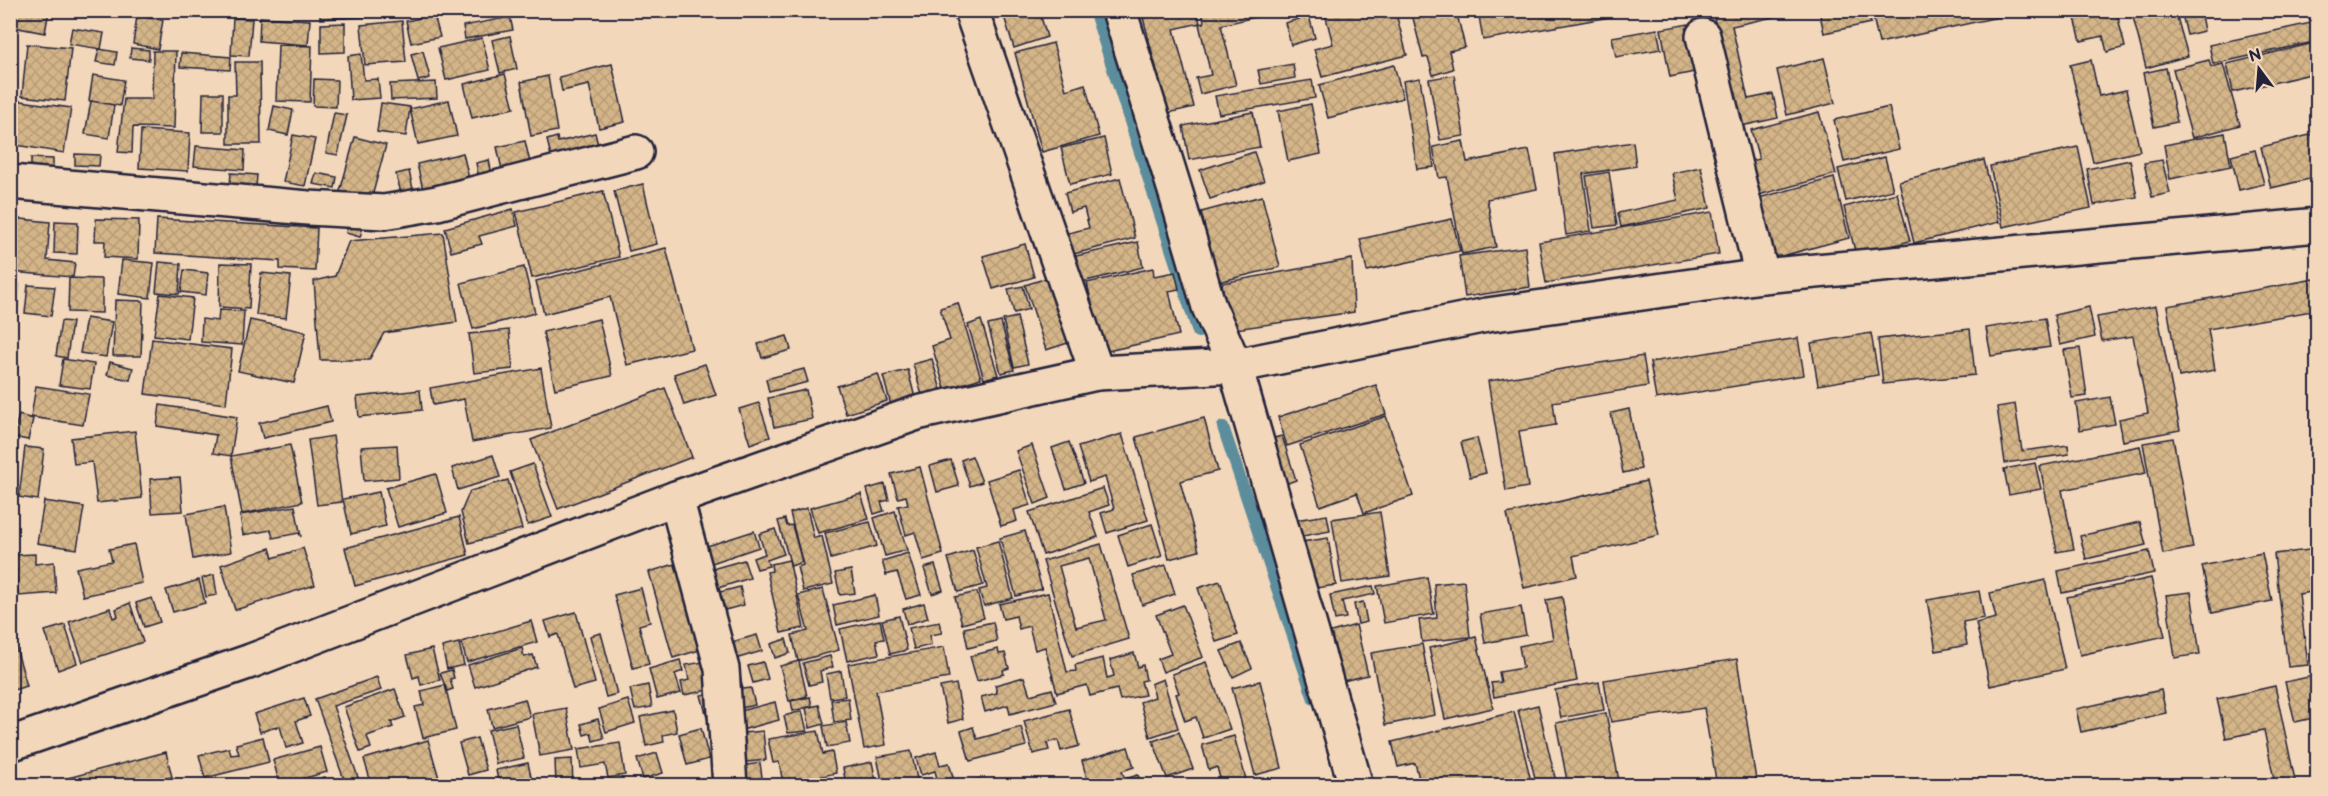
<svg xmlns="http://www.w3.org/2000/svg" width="2328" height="796" font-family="'Balsamiq Sans',sans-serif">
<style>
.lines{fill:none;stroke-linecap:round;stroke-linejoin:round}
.stream{stroke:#5c8d9c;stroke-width:12}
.building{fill:url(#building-cross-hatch);stroke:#22223b;stroke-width:1.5;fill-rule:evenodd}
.minor-casing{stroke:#22223b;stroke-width:38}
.tertiary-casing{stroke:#22223b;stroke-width:38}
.secondary-casing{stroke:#22223b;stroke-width:38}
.minor{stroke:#f3d7ba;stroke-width:33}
.tertiary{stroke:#f3d7ba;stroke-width:33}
.secondary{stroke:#f3d7ba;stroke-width:33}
</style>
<defs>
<pattern id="building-cross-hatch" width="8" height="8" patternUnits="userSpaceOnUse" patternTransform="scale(1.5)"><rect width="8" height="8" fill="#d4b588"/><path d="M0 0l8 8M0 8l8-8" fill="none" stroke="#b69b76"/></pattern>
</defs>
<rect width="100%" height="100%" fill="#f3d7ba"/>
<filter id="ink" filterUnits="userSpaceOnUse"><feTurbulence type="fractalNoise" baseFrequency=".0167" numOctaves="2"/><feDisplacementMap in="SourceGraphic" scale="12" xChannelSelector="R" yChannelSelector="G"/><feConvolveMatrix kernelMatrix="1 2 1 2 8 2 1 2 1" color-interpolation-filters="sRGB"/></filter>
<g filter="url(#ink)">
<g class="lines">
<g class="stream">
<path d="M 1094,10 L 1198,332"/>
<path d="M 1223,427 L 1314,699"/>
</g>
</g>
<g class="building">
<path d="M 10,10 L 49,10 L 45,33 L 13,27 L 10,44 Z"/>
<path d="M 320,10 L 403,10 L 403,15 L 320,19 Z"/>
<path d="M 1002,10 L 1039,10 L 1047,37 L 1014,48 Z"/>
<path d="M 1141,10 L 1197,10 L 1200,23 L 1174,29 L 1194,107 L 1168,113 Z"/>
<path d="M 1202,10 L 1263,10 L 1264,15 L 1221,25 L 1236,85 L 1200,94 L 1196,78 L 1211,75 L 1199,24 L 1204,23 Z"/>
<path d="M 1324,10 L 1395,10 L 1407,55 L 1322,77 L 1314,49 L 1333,44 Z"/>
<path d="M 1411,10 L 1456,10 L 1465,47 L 1449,51 L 1453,69 L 1433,75 L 1428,57 L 1423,58 Z"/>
<path d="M 1478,10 L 1648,10 L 1483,40 Z"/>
<path d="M 1712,10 L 1787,10 L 1787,14 L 1732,26 L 1748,99 L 1773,94 L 1778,118 L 1732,128 L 1710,24 L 1715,22 Z"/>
<path d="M 1819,10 L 1868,10 L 1871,23 L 1824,33 Z"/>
<path d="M 1904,10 L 2017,10 L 2017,13 L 1879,43 L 1873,17 Z"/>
<path d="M 2073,10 L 2116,10 L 2125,47 L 2107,52 L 2103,36 L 2081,41 Z"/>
<path d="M 2142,10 L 2175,10 L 2188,56 L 2146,68 L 2132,13 Z"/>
<path d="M 2181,10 L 2200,10 L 2204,31 L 2187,35 Z"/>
<path d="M 2308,10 L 2318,10 L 2318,41 L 2213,64 L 2209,45 L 2311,23 Z"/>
<path d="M 434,15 L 440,37 L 411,43 L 406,21 Z"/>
<path d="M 137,16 L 163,20 L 158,49 L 133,44 Z"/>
<path d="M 1309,16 L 1315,38 L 1291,45 L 1285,23 Z"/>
<path d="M 260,17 L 310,20 L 308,45 L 259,41 Z"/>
<path d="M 510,17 L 513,30 L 465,39 L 463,26 Z"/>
<path d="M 233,18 L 252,19 L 249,56 L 231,55 Z"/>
<path d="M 402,21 L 406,62 L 365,65 L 361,25 Z"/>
<path d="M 345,23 L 345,52 L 321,53 L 321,24 Z"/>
<path d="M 1694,23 L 1704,70 L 1670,77 L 1661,29 Z"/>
<path d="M 72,28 L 104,33 L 101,49 L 69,44 Z"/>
<path d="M 1657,29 L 1661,49 L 1616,57 L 1612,37 Z"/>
<path d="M 510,36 L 517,69 L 500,73 L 492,40 Z"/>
<path d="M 482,38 L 490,70 L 446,80 L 438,48 Z"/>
<path d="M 2318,42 L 2318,105 L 2311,74 L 2233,92 L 2227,64 Z"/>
<path d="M 1053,43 L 1066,90 L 1085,84 L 1099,136 L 1042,152 L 1015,53 Z"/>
<path d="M 27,44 L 71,48 L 65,101 L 22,96 Z"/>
<path d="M 278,45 L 312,46 L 310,102 L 276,101 Z"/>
<path d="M 131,48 L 149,50 L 149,60 L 130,58 Z"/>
<path d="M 99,49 L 117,52 L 115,65 L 96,62 Z"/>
<path d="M 153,51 L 176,51 L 174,128 L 133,127 L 132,153 L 118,152 L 124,99 L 152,99 Z"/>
<path d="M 423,51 L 430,78 L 418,81 L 411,54 Z"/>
<path d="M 181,53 L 231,57 L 230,70 L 180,67 Z"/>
<path d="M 361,54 L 364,80 L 378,79 L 380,98 L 351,100 L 348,56 Z"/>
<path d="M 1824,58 L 1835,103 L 1787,115 L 1777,70 Z"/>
<path d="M 2091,60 L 2099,96 L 2126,90 L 2140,151 L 2093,162 L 2070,65 Z"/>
<path d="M 2209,60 L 2211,67 L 2223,64 L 2240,125 L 2192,138 L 2173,69 Z"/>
<path d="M 235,62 L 260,62 L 261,144 L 228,144 L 228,95 L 236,95 Z"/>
<path d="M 612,64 L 625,122 L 599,128 L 589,85 L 562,91 L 559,77 Z"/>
<path d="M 1293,64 L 1295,78 L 1261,84 L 1258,70 Z"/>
<path d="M 1394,65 L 1403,98 L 1328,118 L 1319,85 Z"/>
<path d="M 2166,68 L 2177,122 L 2154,127 L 2143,73 Z"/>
<path d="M 505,74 L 514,108 L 472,118 L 464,84 Z"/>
<path d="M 93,75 L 124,80 L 120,106 L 89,101 Z"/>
<path d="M 1454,75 L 1464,136 L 1440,140 L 1429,79 Z"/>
<path d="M 548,76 L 557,131 L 531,136 L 521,82 Z"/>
<path d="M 1420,78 L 1434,167 L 1417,169 L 1403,81 Z"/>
<path d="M 314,79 L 337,80 L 336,107 L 313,106 Z"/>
<path d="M 1312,80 L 1315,98 L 1219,114 L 1215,96 Z"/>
<path d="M 436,82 L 437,98 L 391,100 L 390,84 Z"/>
<path d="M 203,93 L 223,93 L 223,132 L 202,132 Z"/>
<path d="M 14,100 L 71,108 L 64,153 L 10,144 L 10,125 Z"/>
<path d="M 449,100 L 457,136 L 418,144 L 410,109 Z"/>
<path d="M 91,101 L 114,105 L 109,138 L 85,134 Z"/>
<path d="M 381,103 L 410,107 L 406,136 L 377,132 Z"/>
<path d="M 1311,104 L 1321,154 L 1288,161 L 1278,111 Z"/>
<path d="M 274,106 L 293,110 L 288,135 L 269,131 Z"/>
<path d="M 1889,107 L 1899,149 L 1844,162 L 1834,120 Z"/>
<path d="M 1253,112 L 1260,147 L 1189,160 L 1183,126 Z"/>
<path d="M 1819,112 L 1836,174 L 1755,196 L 1746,162 L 1759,159 L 1751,130 Z"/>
<path d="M 334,113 L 347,115 L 338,155 L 326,153 Z"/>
<path d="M 141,130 L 190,133 L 188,171 L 139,168 Z"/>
<path d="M 595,133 L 599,149 L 552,160 L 547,140 L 557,137 L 558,142 Z"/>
<path d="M 2225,133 L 2231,166 L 2170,179 L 2164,145 Z"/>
<path d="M 2318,133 L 2318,177 L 2271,188 L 2261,147 Z"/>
<path d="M 293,135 L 315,139 L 305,186 L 283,182 Z"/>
<path d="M 355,137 L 386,145 L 370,204 L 339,195 Z"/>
<path d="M 1104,138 L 1112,174 L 1070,184 L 1061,148 Z"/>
<path d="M 525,141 L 531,167 L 503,174 L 497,147 Z"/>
<path d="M 1463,141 L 1467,162 L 1529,150 L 1537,189 L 1487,199 L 1496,247 L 1462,254 L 1447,177 L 1439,178 L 1433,147 Z"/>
<path d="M 1633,142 L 1636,166 L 1583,174 L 1591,231 L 1566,235 L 1555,154 Z"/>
<path d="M 196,146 L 245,150 L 244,170 L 194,166 Z"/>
<path d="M 2078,147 L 2091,208 L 2003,227 L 1990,166 Z"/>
<path d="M 2255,150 L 2264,184 L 2239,190 L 2231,156 Z"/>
<path d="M 1254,152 L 1264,181 L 1210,199 L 1200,170 Z"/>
<path d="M 463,153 L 470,183 L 424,194 L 417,164 Z"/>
<path d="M 75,154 L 100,155 L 99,166 L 75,165 Z"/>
<path d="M 1885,157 L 1893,190 L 1846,201 L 1838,169 Z"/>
<path d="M 31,158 L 53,159 L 53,174 L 31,173 Z"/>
<path d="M 489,160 L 492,175 L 479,178 L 476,163 Z"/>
<path d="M 1984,160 L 1999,222 L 1914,243 L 1899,181 Z"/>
<path d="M 2130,160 L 2137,197 L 2094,205 L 2087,169 Z"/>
<path d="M 2162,160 L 2170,193 L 2152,197 L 2144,163 Z"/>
<path d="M 1701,167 L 1710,208 L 1621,227 L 1618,213 L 1678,200 L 1672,173 Z"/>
<path d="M 409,171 L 414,194 L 402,197 L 396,174 Z"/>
<path d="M 1609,172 L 1617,225 L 1594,228 L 1586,176 Z"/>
<path d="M 231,173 L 257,175 L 256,187 L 230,185 Z"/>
<path d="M 316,173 L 337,177 L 335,188 L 313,184 Z"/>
<path d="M 1120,178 L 1135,238 L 1066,256 L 1060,235 L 1089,228 L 1084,208 L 1070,212 L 1065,193 Z"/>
<path d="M 1834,178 L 1849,238 L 1763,261 L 1747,201 Z"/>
<path d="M 643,184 L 657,244 L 629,251 L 614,191 Z"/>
<path d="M 603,191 L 619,257 L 532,278 L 516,212 Z"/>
<path d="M 1897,193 L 1910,241 L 1856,255 L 1844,207 Z"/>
<path d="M 1262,196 L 1280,267 L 1218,282 L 1201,212 Z"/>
<path d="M 513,209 L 517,226 L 479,236 L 482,244 L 451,252 L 445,228 Z"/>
<path d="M 1712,212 L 1719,254 L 1546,283 L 1539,242 Z"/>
<path d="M 11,218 L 50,222 L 47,260 L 75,263 L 73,277 L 10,272 Z"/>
<path d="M 96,219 L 139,220 L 138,259 L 104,257 L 105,241 L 95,241 Z"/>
<path d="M 157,219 L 317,228 L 315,271 L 280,269 L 280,261 L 155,253 Z"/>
<path d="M 1452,219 L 1460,251 L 1367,271 L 1360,239 Z"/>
<path d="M 349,220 L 364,223 L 360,237 L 346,233 Z"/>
<path d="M 55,221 L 78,222 L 77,254 L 54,253 Z"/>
<path d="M 443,233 L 457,322 L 384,333 L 369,360 L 320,360 L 314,281 L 335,276 L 349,241 Z"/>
<path d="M 1138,242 L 1143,267 L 1082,282 L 1076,256 Z"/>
<path d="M 1025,244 L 1034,277 L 993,289 L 983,256 Z"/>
<path d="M 1525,247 L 1530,287 L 1465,297 L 1459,256 Z"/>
<path d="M 666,248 L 692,349 L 627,365 L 610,297 L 544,314 L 536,281 Z"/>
<path d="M 1352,259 L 1354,312 L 1229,330 L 1222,283 Z"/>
<path d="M 122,260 L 154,263 L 150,298 L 118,294 Z"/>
<path d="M 159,262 L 181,264 L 179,294 L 156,292 Z"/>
<path d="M 220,263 L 251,264 L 249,309 L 219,307 Z"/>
<path d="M 524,267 L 535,313 L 473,329 L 461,283 Z"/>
<path d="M 1153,268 L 1154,276 L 1175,272 L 1179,289 L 1169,291 L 1179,335 L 1103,352 L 1087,283 Z"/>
<path d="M 184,270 L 208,273 L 206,295 L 181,292 Z"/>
<path d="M 261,273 L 291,276 L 286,318 L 256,315 Z"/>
<path d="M 1050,277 L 1071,342 L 1046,350 L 1025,285 Z"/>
<path d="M 69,278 L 102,279 L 102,313 L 68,312 Z"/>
<path d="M 2315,279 L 2318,310 L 2208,329 L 2215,370 L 2179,377 L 2167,306 Z"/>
<path d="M 10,285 L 19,285 L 17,314 L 10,314 Z"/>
<path d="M 28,285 L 55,287 L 51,316 L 25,313 Z"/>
<path d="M 1023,286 L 1029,309 L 1014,313 L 1008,289 Z"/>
<path d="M 160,294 L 193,298 L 188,339 L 154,335 Z"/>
<path d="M 115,300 L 143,301 L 141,356 L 113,356 Z"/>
<path d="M 958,303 L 981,378 L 945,389 L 932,346 L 950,340 L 940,308 Z"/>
<path d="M 2156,306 L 2180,430 L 2123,441 L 2119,419 L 2148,413 L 2133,336 L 2102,341 L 2097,317 Z"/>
<path d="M 2089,307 L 2095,337 L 2060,345 L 2054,315 Z"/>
<path d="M 219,310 L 244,311 L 242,345 L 201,342 L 202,319 L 218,321 Z"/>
<path d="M 1017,317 L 1028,364 L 1014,367 L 1003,320 Z"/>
<path d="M 86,318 L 112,322 L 106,357 L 80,353 Z"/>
<path d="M 2045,318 L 2050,347 L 1991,356 L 1986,328 Z"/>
<path d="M 599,319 L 612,376 L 555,389 L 543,332 Z"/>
<path d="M 250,320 L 306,332 L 294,383 L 238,371 Z"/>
<path d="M 981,320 L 998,375 L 984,379 L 968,325 Z"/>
<path d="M 61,321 L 72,322 L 67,358 L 56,356 Z"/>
<path d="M 1001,322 L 1014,370 L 1001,373 L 988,325 Z"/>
<path d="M 1970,329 L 1975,375 L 1883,384 L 1878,339 Z"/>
<path d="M 509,330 L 513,369 L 474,373 L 469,334 Z"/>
<path d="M 1871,333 L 1878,375 L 1818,385 L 1811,343 Z"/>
<path d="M 787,336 L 791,350 L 762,358 L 758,344 Z"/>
<path d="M 1798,338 L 1804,375 L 1656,399 L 1650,362 Z"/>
<path d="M 152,339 L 232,349 L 226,404 L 145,394 Z"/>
<path d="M 2080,348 L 2087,396 L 2072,398 L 2064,350 Z"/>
<path d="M 1643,356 L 1648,386 L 1553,402 L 1556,425 L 1519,431 L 1528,487 L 1506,491 L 1488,381 Z"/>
<path d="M 63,359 L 94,364 L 90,389 L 59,385 Z"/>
<path d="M 932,359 L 941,390 L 922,395 L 913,364 Z"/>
<path d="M 110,362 L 133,368 L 130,380 L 107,375 Z"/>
<path d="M 10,363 L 18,364 L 10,405 Z"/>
<path d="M 705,364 L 716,395 L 684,405 L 674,374 Z"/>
<path d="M 541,368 L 551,428 L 472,442 L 464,399 L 433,405 L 430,388 Z"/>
<path d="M 804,369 L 808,382 L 769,392 L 766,379 Z"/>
<path d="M 908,370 L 918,410 L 894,416 L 883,376 Z"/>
<path d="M 878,374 L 887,401 L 846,414 L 837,386 Z"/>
<path d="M 1376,385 L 1386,414 L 1287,446 L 1278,417 Z"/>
<path d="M 36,386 L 89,394 L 83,425 L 31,417 Z"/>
<path d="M 665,388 L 692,457 L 558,509 L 531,440 Z"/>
<path d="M 420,390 L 422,410 L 359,417 L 357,397 Z"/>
<path d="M 806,390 L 812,419 L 774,427 L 768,398 Z"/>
<path d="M 2110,397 L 2115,424 L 2080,430 L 2076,403 Z"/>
<path d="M 759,403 L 770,437 L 750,444 L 739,409 Z"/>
<path d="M 2015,404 L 2022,451 L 2068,445 L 2069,454 L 2005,463 L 1997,407 Z"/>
<path d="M 160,405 L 237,417 L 231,456 L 213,453 L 216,435 L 157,426 Z"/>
<path d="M 327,406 L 331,422 L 263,438 L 259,423 Z"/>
<path d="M 1629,409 L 1641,469 L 1623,473 L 1611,413 Z"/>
<path d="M 19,415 L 33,419 L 28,440 L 13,437 Z"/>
<path d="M 1386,416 L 1413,496 L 1364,513 L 1357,493 L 1320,506 L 1300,445 Z"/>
<path d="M 1204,418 L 1218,471 L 1180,481 L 1199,551 L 1169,559 L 1136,437 Z"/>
<path d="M 135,431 L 142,498 L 97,503 L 92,462 L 74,464 L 71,438 Z"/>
<path d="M 1122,434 L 1148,520 L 1107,533 L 1101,513 L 1114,509 L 1105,477 L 1089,482 L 1078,447 Z"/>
<path d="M 333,436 L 342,502 L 317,505 L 308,440 Z"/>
<path d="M 1282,436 L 1296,480 L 1285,484 L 1270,439 Z"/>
<path d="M 1477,438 L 1486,473 L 1470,477 L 1461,442 Z"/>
<path d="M 2173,438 L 2193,548 L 2163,554 L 2143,443 Z"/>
<path d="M 1069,442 L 1084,483 L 1066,489 L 1052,448 Z"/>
<path d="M 290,445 L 302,502 L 242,514 L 231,456 Z"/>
<path d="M 397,445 L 399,478 L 364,481 L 361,447 Z"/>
<path d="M 1032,445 L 1050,498 L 1035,504 L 1016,451 Z"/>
<path d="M 2140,446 L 2146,473 L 2062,490 L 2074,549 L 2057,552 L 2040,466 Z"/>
<path d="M 25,447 L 44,449 L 38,500 L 19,497 Z"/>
<path d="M 493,455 L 500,477 L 458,490 L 452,468 Z"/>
<path d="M 972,456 L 982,482 L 970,486 L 961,460 Z"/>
<path d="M 951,460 L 959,486 L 937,492 L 930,466 Z"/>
<path d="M 2035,463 L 2041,489 L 2009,495 L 2004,469 Z"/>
<path d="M 533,464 L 552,517 L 528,525 L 510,472 Z"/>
<path d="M 920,467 L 943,554 L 923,560 L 915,532 L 906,535 L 898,506 L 908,504 L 906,496 L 898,498 L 891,474 Z"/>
<path d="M 1019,470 L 1030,505 L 1014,510 L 1017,521 L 1001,526 L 987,480 Z"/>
<path d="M 436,474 L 447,513 L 398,527 L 386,488 Z"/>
<path d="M 180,477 L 183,511 L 152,513 L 150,479 Z"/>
<path d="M 508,480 L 522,529 L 469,543 L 461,512 L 470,491 Z"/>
<path d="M 1646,481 L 1659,535 L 1573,556 L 1577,576 L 1524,588 L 1507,514 Z"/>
<path d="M 885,484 L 889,500 L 881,502 L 884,511 L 874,514 L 867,489 Z"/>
<path d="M 1103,488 L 1109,505 L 1089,512 L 1098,537 L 1043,555 L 1029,512 Z"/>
<path d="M 379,492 L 386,526 L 351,534 L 343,499 Z"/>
<path d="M 861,494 L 869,519 L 818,533 L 810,508 Z"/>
<path d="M 44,501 L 84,507 L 77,549 L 37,543 Z"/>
<path d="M 295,506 L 301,537 L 299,533 L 273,538 L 271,530 L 243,535 L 240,515 Z"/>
<path d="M 224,507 L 231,552 L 193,559 L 186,514 Z"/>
<path d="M 807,508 L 814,538 L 822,536 L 833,584 L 803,591 L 797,567 L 803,565 L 790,513 Z"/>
<path d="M 895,511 L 907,550 L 885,556 L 874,518 Z"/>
<path d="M 1380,512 L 1390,576 L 1342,583 L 1332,519 Z"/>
<path d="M 1327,515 L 1330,531 L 1297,537 L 1295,520 Z"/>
<path d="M 459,517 L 468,555 L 355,586 L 345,548 Z"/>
<path d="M 785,519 L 787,526 L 792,525 L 802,562 L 791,566 L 778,521 Z"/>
<path d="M 870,522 L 877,546 L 831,559 L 825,533 Z"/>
<path d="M 2140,522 L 2146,545 L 2086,559 L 2080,536 Z"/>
<path d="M 1152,524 L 1162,556 L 1128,567 L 1118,535 Z"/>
<path d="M 775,529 L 784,554 L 767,560 L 769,566 L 757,569 L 753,558 L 765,554 L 759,534 Z"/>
<path d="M 754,531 L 759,547 L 709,564 L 704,547 Z"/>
<path d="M 1025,531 L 1042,589 L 1016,596 L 1000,538 Z"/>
<path d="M 1328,538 L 1336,585 L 1310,589 L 1302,542 Z"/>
<path d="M 998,541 L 1013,598 L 984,606 L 979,590 L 987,588 L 976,547 Z"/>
<path d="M 134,544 L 142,583 L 83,596 L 76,568 L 112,561 L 109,549 Z"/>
<path d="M 1101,544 L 1129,639 L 1072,656 L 1043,561 ZM 1089,558 L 1106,620 L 1076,627 L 1059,566 Z"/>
<path d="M 270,548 L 273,558 L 303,548 L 315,585 L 235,610 L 221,565 Z"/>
<path d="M 2318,549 L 2318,591 L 2299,594 L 2308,665 L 2288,667 L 2274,554 Z"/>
<path d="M 973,550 L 983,585 L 958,592 L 948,558 Z"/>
<path d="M 2149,551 L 2154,573 L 2062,593 L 2058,571 Z"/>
<path d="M 908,553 L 921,595 L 906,599 L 897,572 L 886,575 L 882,561 Z"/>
<path d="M 2262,553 L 2272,601 L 2212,613 L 2202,566 Z"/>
<path d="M 35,554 L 35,564 L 54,562 L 56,593 L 18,596 L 15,555 Z"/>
<path d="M 744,560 L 750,578 L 718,588 L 712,569 Z"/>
<path d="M 789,560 L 804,628 L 781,633 L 767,572 L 772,571 L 771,564 Z"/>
<path d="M 678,563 L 703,649 L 673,658 L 649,572 Z"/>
<path d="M 935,565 L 943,590 L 932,594 L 924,568 Z"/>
<path d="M 1166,565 L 1175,594 L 1142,605 L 1133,575 Z"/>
<path d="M 851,570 L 855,593 L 840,595 L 835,573 Z"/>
<path d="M 214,575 L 217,595 L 206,597 L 202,578 Z"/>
<path d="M 1427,577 L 1434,614 L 1384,623 L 1377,586 Z"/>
<path d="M 2151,578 L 2165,636 L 2080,655 L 2067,597 Z"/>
<path d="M 199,580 L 205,603 L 173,612 L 166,590 Z"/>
<path d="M 2045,580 L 2065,669 L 1990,686 L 1976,623 L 1996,618 L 1990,593 Z"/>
<path d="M 1220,581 L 1238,635 L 1216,642 L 1198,588 Z"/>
<path d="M 1464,581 L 1470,637 L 1422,642 L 1419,620 L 1437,618 L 1434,584 Z"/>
<path d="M 1373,586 L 1375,594 L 1342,601 L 1346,618 L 1335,620 L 1330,595 Z"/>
<path d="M 740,587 L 744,605 L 725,610 L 720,592 Z"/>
<path d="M 641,588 L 650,622 L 639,625 L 649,664 L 633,668 L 614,595 Z"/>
<path d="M 823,589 L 839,650 L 798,661 L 792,635 L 808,631 L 798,595 Z"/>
<path d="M 1979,591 L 1984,618 L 1963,622 L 1967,645 L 1936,651 L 1927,600 Z"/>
<path d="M 977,592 L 984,618 L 962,624 L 955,597 Z"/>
<path d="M 2191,592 L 2200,654 L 2175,658 L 2166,595 Z"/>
<path d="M 1048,593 L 1067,672 L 1076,671 L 1075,665 L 1103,658 L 1107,678 L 1114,676 L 1110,660 L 1134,653 L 1138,667 L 1143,665 L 1146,680 L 1141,681 L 1145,695 L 1120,700 L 1117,689 L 1090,696 L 1087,685 L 1057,693 L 1045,647 L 1035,650 L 1029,626 L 1019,629 L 1016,616 L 1003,619 L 999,604 Z"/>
<path d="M 875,595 L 879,615 L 837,625 L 833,605 Z"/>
<path d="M 1562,597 L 1577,681 L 1494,697 L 1491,683 L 1501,682 L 1499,672 L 1523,668 L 1519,646 L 1553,639 L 1546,600 Z"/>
<path d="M 152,598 L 160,622 L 144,627 L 136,603 Z"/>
<path d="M 1363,602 L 1367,622 L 1358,624 L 1354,604 Z"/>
<path d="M 130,603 L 143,642 L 83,662 L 69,622 L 110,608 L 113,618 L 118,616 L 116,609 Z"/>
<path d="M 924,603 L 928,618 L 907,624 L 903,609 Z"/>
<path d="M 1183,605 L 1203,657 L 1163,672 L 1158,659 L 1171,654 L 1156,615 Z"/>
<path d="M 1521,607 L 1526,635 L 1485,643 L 1480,614 Z"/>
<path d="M 576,612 L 595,683 L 573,689 L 558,634 L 550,637 L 545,621 Z"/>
<path d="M 899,616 L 907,650 L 890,654 L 882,620 Z"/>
<path d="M 880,620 L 884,639 L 876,640 L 879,654 L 847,661 L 840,629 Z"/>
<path d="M 531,621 L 537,642 L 467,662 L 461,642 Z"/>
<path d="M 939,622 L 942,633 L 930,635 L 931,645 L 914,649 L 909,628 Z"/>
<path d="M 993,622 L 997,641 L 968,648 L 964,628 Z"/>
<path d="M 65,625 L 77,663 L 58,670 L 45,631 Z"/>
<path d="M 1356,625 L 1368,675 L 1343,681 L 1331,632 Z"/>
<path d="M 601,633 L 617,694 L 606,697 L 590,636 Z"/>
<path d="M 757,635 L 762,651 L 732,660 L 728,643 Z"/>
<path d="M 1476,637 L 1493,708 L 1445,719 L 1429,648 Z"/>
<path d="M 786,639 L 790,653 L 775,658 L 771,644 Z"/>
<path d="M 459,643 L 464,665 L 447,669 L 442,647 Z"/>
<path d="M 1241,643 L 1252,668 L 1233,677 L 1221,651 Z"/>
<path d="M 15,644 L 27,686 L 10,691 L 10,645 Z"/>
<path d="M 1422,644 L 1435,715 L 1385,725 L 1371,653 Z"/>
<path d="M 944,647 L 949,678 L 876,691 L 886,745 L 864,749 L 848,664 Z"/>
<path d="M 522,648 L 524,657 L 533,655 L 537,667 L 475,687 L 468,665 Z"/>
<path d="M 432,649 L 440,680 L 421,685 L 419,676 L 413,678 L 407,655 Z"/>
<path d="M 998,649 L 999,654 L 1005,653 L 1009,668 L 1003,670 L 1004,674 L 977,681 L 970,656 Z"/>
<path d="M 830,656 L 833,667 L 820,671 L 822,682 L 809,685 L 803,663 Z"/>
<path d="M 1737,659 L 1756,780 L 1717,786 L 1704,708 L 1611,722 L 1604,680 Z"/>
<path d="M 680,660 L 683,671 L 675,674 L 681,693 L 657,699 L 649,669 Z"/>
<path d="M 799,661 L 807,696 L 789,701 L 780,666 Z"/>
<path d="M 703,662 L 709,690 L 684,695 L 681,682 L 689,680 L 686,665 Z"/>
<path d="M 763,662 L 768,679 L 753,683 L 748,666 Z"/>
<path d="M 1206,662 L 1230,729 L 1203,738 L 1196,717 L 1185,721 L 1176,694 L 1179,693 L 1172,674 Z"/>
<path d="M 452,670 L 454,678 L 450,679 L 453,689 L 447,691 L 440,673 Z"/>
<path d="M 841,671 L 845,696 L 830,698 L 826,674 Z"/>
<path d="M 2318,675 L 2318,717 L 2295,722 L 2285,682 Z"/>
<path d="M 377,677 L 381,690 L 333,706 L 359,780 L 346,785 L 315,699 Z"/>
<path d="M 740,677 L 743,689 L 751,688 L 755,705 L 733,710 L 726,680 Z"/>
<path d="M 1024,677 L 1030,695 L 1052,689 L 1056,702 L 1010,714 L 1008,705 L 985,712 L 981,697 L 997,693 L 995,685 Z"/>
<path d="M 1163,679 L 1178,728 L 1150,737 L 1140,702 L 1155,697 L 1151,684 Z"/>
<path d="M 1260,681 L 1282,768 L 1255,775 L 1232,688 Z"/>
<path d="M 1599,682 L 1604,710 L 1561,718 L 1555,690 Z"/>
<path d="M 956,684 L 963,719 L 948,723 L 940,687 Z"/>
<path d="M 445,685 L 456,730 L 423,738 L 415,707 L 424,705 L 421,691 Z"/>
<path d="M 648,685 L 652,707 L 635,710 L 630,689 Z"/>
<path d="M 2275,686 L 2295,780 L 2275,784 L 2264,730 L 2226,738 L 2217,699 Z"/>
<path d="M 395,689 L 405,717 L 391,722 L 393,727 L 367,736 L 371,748 L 360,752 L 344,707 Z"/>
<path d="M 2161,690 L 2166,713 L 2081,732 L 2076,709 Z"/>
<path d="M 717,692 L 723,717 L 708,721 L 701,695 Z"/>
<path d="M 810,697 L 812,706 L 793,711 L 791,701 Z"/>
<path d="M 304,698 L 310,716 L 296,721 L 303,743 L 286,748 L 280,726 L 260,732 L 254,714 Z"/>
<path d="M 848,698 L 851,720 L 834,722 L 831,700 Z"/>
<path d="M 525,699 L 530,717 L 492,727 L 488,709 Z"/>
<path d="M 628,700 L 635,723 L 606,732 L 599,709 Z"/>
<path d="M 775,702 L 779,720 L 734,732 L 729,714 Z"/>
<path d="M 819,705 L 824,724 L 810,728 L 806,708 Z"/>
<path d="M 1538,705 L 1557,786 L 1537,786 L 1518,710 Z"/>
<path d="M 566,708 L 574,750 L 540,756 L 532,714 Z"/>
<path d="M 1069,709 L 1079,746 L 1061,751 L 1058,740 L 1047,743 L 1049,750 L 1033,754 L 1024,721 Z"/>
<path d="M 673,710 L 677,732 L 663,735 L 664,742 L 646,746 L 640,717 Z"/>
<path d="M 802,711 L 807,731 L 788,733 L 784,716 Z"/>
<path d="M 1514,712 L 1532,785 L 1421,786 L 1415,763 L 1398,767 L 1392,742 Z"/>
<path d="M 1606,713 L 1620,786 L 1568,786 L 1556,723 Z"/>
<path d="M 598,719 L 604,738 L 593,741 L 591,733 L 584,735 L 581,724 Z"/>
<path d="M 846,722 L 850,743 L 827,747 L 823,726 Z"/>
<path d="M 516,724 L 524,758 L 496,764 L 488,730 Z"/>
<path d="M 973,727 L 977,739 L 1021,727 L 1026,746 L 970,761 L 961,731 Z"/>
<path d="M 701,728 L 709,759 L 687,765 L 679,734 Z"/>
<path d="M 763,731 L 766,760 L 737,763 L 733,734 Z"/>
<path d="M 818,731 L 823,754 L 832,752 L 836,773 L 818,777 L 819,786 L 770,786 L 783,783 L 779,762 L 773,763 L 768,739 Z"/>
<path d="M 1179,732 L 1193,769 L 1167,778 L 1153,741 Z"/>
<path d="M 1234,736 L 1246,779 L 1222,786 L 1217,767 L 1209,770 L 1202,745 Z"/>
<path d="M 263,737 L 269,762 L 205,778 L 199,755 L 229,748 L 231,755 L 239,754 L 236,744 Z"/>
<path d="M 477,738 L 486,770 L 468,775 L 459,743 Z"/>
<path d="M 428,740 L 441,785 L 463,779 L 465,786 L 372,786 L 364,759 Z"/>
<path d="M 620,743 L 625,775 L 608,778 L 605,764 L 581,768 L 578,749 Z"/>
<path d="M 320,747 L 327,772 L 280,785 L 273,760 Z"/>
<path d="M 1128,747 L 1134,767 L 1122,771 L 1125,779 L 1138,775 L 1142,786 L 1105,786 L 1104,782 L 1089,786 L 1082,761 Z"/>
<path d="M 911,751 L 918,783 L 883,786 L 877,757 Z"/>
<path d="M 166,752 L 172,777 L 139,786 L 61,786 L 60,780 Z"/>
<path d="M 936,752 L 940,765 L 949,763 L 955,784 L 979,779 L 981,786 L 939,786 L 935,771 L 921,775 L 916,758 Z"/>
<path d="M 657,753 L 663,773 L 643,779 L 637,759 Z"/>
<path d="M 572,759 L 573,786 L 556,786 L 555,760 Z"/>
<path d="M 872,762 L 877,786 L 835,786 L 834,781 L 845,779 L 843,768 Z"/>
<path d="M 528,763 L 533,786 L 499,786 L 496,770 Z"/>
<path d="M 760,763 L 763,784 L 746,786 L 734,767 Z"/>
<path d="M 325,777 L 328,786 L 300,786 L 300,785 Z"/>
</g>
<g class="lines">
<defs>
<g id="minor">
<path d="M 971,10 L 1097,373"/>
<path d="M 1703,36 L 1762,276"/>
<path d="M 10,182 L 308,208 L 384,212 L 437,203 L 636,152"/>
<path d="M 676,498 L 722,669 L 730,786"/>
</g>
<path id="tertiary" d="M 1119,10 L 1177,197 L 1209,307 L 1235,366 L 1356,786"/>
<path id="secondary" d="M 10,744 L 251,661 L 676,498 L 917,413 L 1097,373 L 1235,366 L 1487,315 L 1762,276 L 2318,225"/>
</defs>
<use href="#minor" class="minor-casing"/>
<use href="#tertiary" class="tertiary-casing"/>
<use href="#secondary" class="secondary-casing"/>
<use href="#minor" class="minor"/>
<use href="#tertiary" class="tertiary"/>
<use href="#secondary" class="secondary"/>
</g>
</g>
<rect width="2328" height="796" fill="none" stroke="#f3d7ba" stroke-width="36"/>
<rect x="18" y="18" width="2292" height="760" fill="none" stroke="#22223b" stroke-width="2" filter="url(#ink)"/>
<g transform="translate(2259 69) rotate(344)" stroke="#f3d7ba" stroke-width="4.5" paint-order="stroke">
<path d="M0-4.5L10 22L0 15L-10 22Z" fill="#22223b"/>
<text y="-9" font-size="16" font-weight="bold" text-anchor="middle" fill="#22223b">N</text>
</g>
</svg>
